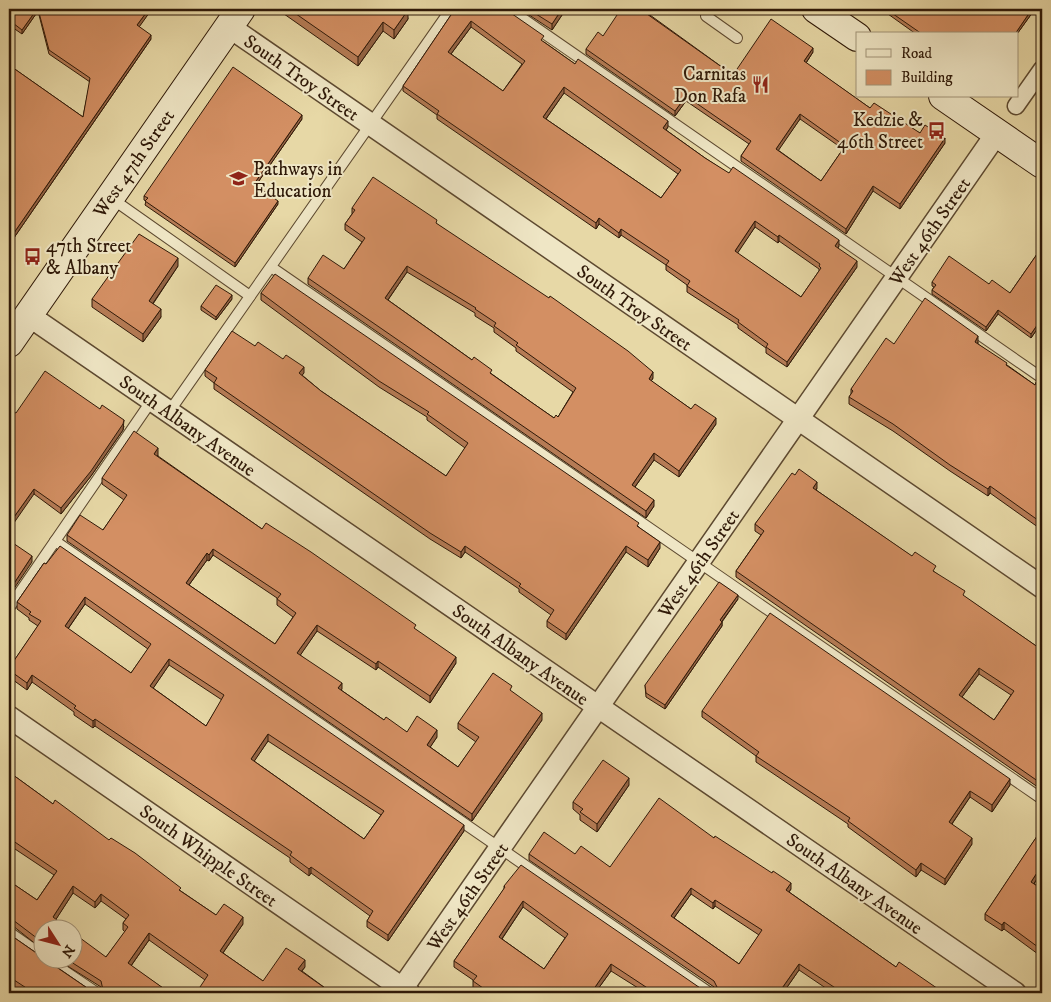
<svg xmlns="http://www.w3.org/2000/svg" width="1051" height="1002" font-family="'IM FELL DW Pica',serif">
<style>
.lines{fill:none;stroke-linecap:round;stroke-linejoin:round}
.service-casing{stroke:#5d4930;stroke-width:12}
.pedestrian-casing{stroke:#5d4930;stroke-width:19}
.minor-casing{stroke:#5d4930;stroke-width:24}
.secondary-casing{stroke:#2f1908;stroke-width:30}
.service{stroke:#efe6c5;stroke-width:10}
.pedestrian{stroke:#efe6c5;stroke-width:16}
.minor{stroke:#efe6c5;stroke-width:21}
.secondary{stroke:#efe6c5;stroke-width:28}
.wall{fill:#b57b55;stroke:#2f1908;fill-rule:evenodd}
.shaded-wall{fill:#946445;stroke:#2f1908}
.building{fill:#d38f63;stroke:#2f1908;fill-rule:evenodd}
.labels{text-anchor:middle;stroke-width:4;stroke-linejoin:round;paint-order:stroke}
.poi-label{font-size:19px;fill:#2f1908;stroke:#efe6c5;text-anchor:end}
.street-label{font-size:19px;fill:#2f1908;stroke:#efe6c5}
</style>
<rect width="100%" height="100%" fill="#e7d8a6"/>
<filter id="stains"><feTurbulence type="fractalNoise" baseFrequency=".004" numOctaves="4"/><feColorMatrix values="0 0 0 0 .2 0 0 0 0 .09 0 0 0 0 .02 0 0 0 .5 -.17"/></filter>
<radialGradient id="worn" r=".72"><stop offset=".6" stop-color="#630" stop-opacity="0"/><stop offset="1" stop-color="#630" stop-opacity=".3"/></radialGradient>
<g class="lines">
<defs>
<g id="service">
<path d="M 509,9 L 1042,378"/>
<path d="M 711,9 L 706,16 L 737,38"/>
<path d="M 111,198 L 250,296"/>
<path d="M 271,267 L 1042,799"/>
<path d="M 169,412 L 451,9"/>
<path d="M 55,541 L 710,993"/>
<path d="M 9,608 L 152,400"/>
<path d="M 9,932 L 42,955"/>
<path d="M 48,960 L 97,993"/>
</g>
<path id="pedestrian" d="M 1016,106 L 1042,69"/>
<g id="minor">
<path d="M 228,26 L 1042,587"/>
<path d="M 28,315 L 1015,993"/>
<path d="M 9,717 L 409,993"/>
<path d="M 399,993 L 997,133"/>
</g>
<g id="secondary">
<path d="M 816,9 L 857,37"/>
<path d="M 943,96 L 1042,164"/>
<path d="M 9,343 L 241,9"/>
</g>
</defs>
<use href="#service" class="service-casing"/>
<use href="#pedestrian" class="pedestrian-casing"/>
<use href="#minor" class="minor-casing"/>
<use href="#secondary" class="secondary-casing"/>
<use href="#service" class="service"/>
<use href="#pedestrian" class="pedestrian"/>
<use href="#minor" class="minor"/>
<use href="#secondary" class="secondary"/>
</g>
<g class="wall">
<path d="M 9,9 L 152,9 L 139,26 L 151,39 L 9,245 L 9,65 L 83,117 L 90,82 L 49,54 L 38,11 L 22,34 L 9,25 Z"/>
<path d="M 277,9 L 406,9 L 408,19 L 394,39 L 383,31 L 358,66 Z"/>
<path d="M 455,9 L 544,42 L 575,64 L 668,127 L 666,130 L 705,158 L 839,246 L 838,248 L 857,267 L 787,367 L 766,353 L 766,348 L 738,328 L 738,325 L 687,292 L 687,285 L 666,270 L 666,265 L 621,235 L 619,238 L 599,224 L 596,229 L 437,119 L 437,115 L 403,91 L 403,86 ZM 471,27 L 522,64 L 503,91 L 451,54 ZM 564,93 L 678,174 L 661,198 L 546,119 ZM 755,227 L 778,243 L 779,241 L 819,269 L 819,271 L 801,297 L 737,253 Z"/>
<path d="M 520,9 L 566,9 L 552,30 Z"/>
<path d="M 881,9 L 1035,9 L 1017,34 L 916,34 Z"/>
<path d="M 650,15 L 733,75 L 813,52 L 806,63 L 870,108 L 920,133 L 945,143 L 900,209 L 873,191 L 846,234 L 741,161 L 741,156 L 749,144 L 686,101 L 675,116 L 586,54 L 586,49 L 603,36 ZM 800,119 L 843,149 L 821,181 L 778,150 Z"/>
<path d="M 302,119 L 256,185 L 278,204 L 235,267 L 145,205 L 146,201 L 144,200 L 144,196 Z"/>
<path d="M 352,208 L 437,224 L 653,378 L 651,381 L 691,409 L 716,424 L 679,477 L 654,460 L 635,487 L 654,506 L 646,518 L 308,284 L 308,278 L 344,269 L 362,242 L 345,230 L 345,224 L 352,214 ZM 407,272 L 475,313 L 475,316 L 494,328 L 494,332 L 516,348 L 516,351 L 573,392 L 558,417 L 554,418 L 531,402 L 388,300 Z"/>
<path d="M 1042,247 L 1042,322 L 1031,338 L 998,314 L 986,331 L 932,294 L 932,290 L 934,287 L 932,286 L 932,282 L 989,284 L 1010,293 Z"/>
<path d="M 178,266 L 153,304 L 161,317 L 143,342 L 92,307 L 92,299 Z"/>
<path d="M 261,293 L 639,527 L 660,548 L 648,567 L 626,552 L 566,640 L 547,627 L 547,621 L 551,615 L 519,592 L 519,589 L 465,552 L 461,558 L 430,539 L 214,389 L 214,383 L 205,376 L 205,370 L 255,346 L 304,373 L 302,375 L 321,391 L 446,476 L 465,448 L 427,420 L 427,417 L 379,387 L 261,300 Z"/>
<path d="M 232,299 L 216,320 L 201,310 L 201,306 Z"/>
<path d="M 978,342 L 978,344 L 1007,365 L 1035,385 L 1042,386 L 1042,530 L 990,493 L 988,496 L 950,471 L 893,431 L 849,404 L 849,397 L 851,394 L 851,389 L 894,344 Z"/>
<path d="M 16,413 L 124,426 L 123,430 L 91,476 L 61,514 L 34,494 Z"/>
<path d="M 158,455 L 158,456 L 262,529 L 416,630 L 456,663 L 430,703 L 378,667 L 376,670 L 317,631 L 300,655 L 342,689 L 341,690 L 384,720 L 407,732 L 437,737 L 430,747 L 458,767 L 476,742 L 458,729 L 458,723 L 512,692 L 542,720 L 472,821 L 67,541 L 67,535 L 103,530 L 124,500 L 102,484 L 102,478 ZM 213,555 L 277,598 L 277,605 L 293,617 L 275,644 L 189,585 L 207,560 L 209,561 Z"/>
<path d="M 795,475 L 817,488 L 816,490 L 936,573 L 965,597 L 1042,650 L 1042,790 L 736,577 L 736,571 L 761,535 L 755,531 L 755,524 ZM 979,674 L 1011,695 L 994,720 L 962,697 Z"/>
<path d="M 44,563 L 464,831 L 388,941 L 367,927 L 367,921 L 370,916 L 311,873 L 309,876 L 290,862 L 290,858 L 95,726 L 93,728 L 74,715 L 74,712 L 32,682 L 27,690 L 9,677 L 9,668 L 38,626 L 29,620 L 29,618 L 17,609 L 17,602 ZM 85,604 L 148,649 L 131,673 L 68,629 ZM 169,665 L 222,700 L 206,726 L 153,688 ZM 268,741 L 381,815 L 364,839 L 254,761 Z"/>
<path d="M 738,599 L 722,622 L 722,626 L 665,709 L 646,697 L 645,685 Z"/>
<path d="M 702,711 L 1010,785 L 992,812 L 970,797 L 952,824 L 972,844 L 945,885 L 921,870 L 916,877 L 848,827 L 848,824 L 756,762 L 756,756 L 702,717 Z"/>
<path d="M 9,772 L 53,804 L 216,915 L 243,924 L 223,953 L 263,981 L 305,967 L 302,971 L 332,993 L 205,980 L 149,940 L 131,966 L 170,993 L 24,993 L 11,985 L 9,988 L 9,934 L 93,992 L 100,993 L 102,991 L 101,987 L 58,960 L 72,960 L 106,957 L 125,932 L 123,930 L 123,923 L 126,919 L 101,901 L 95,908 L 73,893 L 56,919 L 42,930 L 42,949 L 13,926 L 9,927 L 9,881 L 37,900 L 54,875 L 9,845 Z"/>
<path d="M 629,785 L 597,832 L 580,820 L 580,815 L 573,809 L 573,802 Z"/>
<path d="M 1042,829 L 1042,871 L 1034,884 L 1042,889 L 1042,957 L 1004,929 L 1002,931 L 985,920 L 985,914 Z"/>
<path d="M 714,838 L 791,889 L 789,892 L 896,967 L 944,993 L 833,993 L 799,970 L 783,993 L 784,993 L 646,993 L 611,971 L 595,993 L 481,993 L 473,988 L 473,980 L 454,967 L 454,961 L 504,889 L 504,886 L 706,992 L 713,993 L 715,990 L 714,987 L 529,860 L 529,854 L 575,854 L 610,867 ZM 691,894 L 713,909 L 715,906 L 759,935 L 739,964 L 674,918 ZM 523,907 L 565,938 L 544,969 L 502,939 Z"/>
</g>
<g class="shaded-wall">
<path d="M 37,9 L 38,9 L 38,11 L 22,34 L 22,30 Z"/>
<path d="M 149,9 L 152,9 L 137,30 L 137,25 Z"/>
<path d="M 562,9 L 566,9 L 552,30 L 552,24 Z"/>
<path d="M 651,9 L 654,9 L 647,18 L 647,14 Z"/>
<path d="M 1032,9 L 1035,9 L 1017,34 L 1015,34 Z"/>
<path d="M 408,10 L 408,19 L 394,39 L 394,30 Z"/>
<path d="M 471,21 L 471,27 L 448,58 L 448,52 Z"/>
<path d="M 383,22 L 383,31 L 358,66 L 358,57 Z"/>
<path d="M 151,35 L 151,39 L 9,245 L 9,240 Z"/>
<path d="M 813,48 L 813,52 L 804,66 L 804,61 Z"/>
<path d="M 564,87 L 564,93 L 543,123 L 543,117 Z"/>
<path d="M 686,96 L 686,101 L 675,116 L 675,111 Z"/>
<path d="M 800,114 L 800,119 L 776,154 L 776,149 Z"/>
<path d="M 302,115 L 302,119 L 254,188 L 254,184 Z"/>
<path d="M 668,121 L 668,127 L 663,134 L 663,128 Z"/>
<path d="M 945,138 L 945,143 L 900,209 L 900,204 Z"/>
<path d="M 873,186 L 873,191 L 846,234 L 846,229 Z"/>
<path d="M 278,201 L 278,204 L 235,267 L 235,263 Z"/>
<path d="M 599,218 L 599,224 L 596,229 L 596,223 Z"/>
<path d="M 755,221 L 755,227 L 735,257 L 735,251 Z"/>
<path d="M 621,229 L 621,235 L 619,238 L 619,233 Z"/>
<path d="M 779,235 L 779,241 L 778,243 L 778,237 Z"/>
<path d="M 839,240 L 839,246 L 835,252 L 835,246 Z"/>
<path d="M 178,258 L 178,266 L 149,309 L 149,301 Z"/>
<path d="M 857,261 L 857,267 L 787,367 L 787,362 Z"/>
<path d="M 407,266 L 407,272 L 385,304 L 385,298 Z"/>
<path d="M 232,295 L 232,299 L 216,320 L 216,317 Z"/>
<path d="M 161,309 L 161,317 L 143,342 L 143,334 Z"/>
<path d="M 998,310 L 998,314 L 986,331 L 986,327 Z"/>
<path d="M 1042,318 L 1042,322 L 1031,338 L 1031,334 Z"/>
<path d="M 978,336 L 978,342 L 975,348 L 975,342 Z"/>
<path d="M 304,367 L 304,373 L 299,379 L 299,373 Z"/>
<path d="M 653,372 L 653,378 L 649,385 L 649,379 Z"/>
<path d="M 716,418 L 716,424 L 679,477 L 679,471 Z"/>
<path d="M 124,420 L 123,430 L 91,476 L 61,514 L 61,508 Z"/>
<path d="M 158,448 L 158,455 L 154,460 L 154,454 Z"/>
<path d="M 654,453 L 654,460 L 632,491 L 632,485 Z"/>
<path d="M 817,482 L 817,488 L 813,495 L 813,488 Z"/>
<path d="M 990,486 L 990,493 L 988,496 L 988,489 Z"/>
<path d="M 34,489 L 34,494 L 9,530 L 9,524 Z"/>
<path d="M 654,500 L 654,506 L 646,518 L 646,511 Z"/>
<path d="M 660,542 L 660,548 L 648,567 L 648,560 Z"/>
<path d="M 465,546 L 465,552 L 461,558 L 461,552 Z"/>
<path d="M 626,546 L 626,552 L 566,640 L 566,634 Z"/>
<path d="M 213,549 L 213,555 L 209,561 L 209,555 Z"/>
<path d="M 207,553 L 207,560 L 186,589 L 186,583 Z"/>
<path d="M 32,556 L 32,562 L 9,596 L 9,591 Z"/>
<path d="M 738,595 L 738,599 L 720,624 L 720,620 Z"/>
<path d="M 85,597 L 85,604 L 65,633 L 65,626 Z"/>
<path d="M 722,622 L 722,626 L 665,709 L 665,705 Z"/>
<path d="M 317,625 L 317,631 L 297,660 L 297,653 Z"/>
<path d="M 456,657 L 456,663 L 430,703 L 430,696 Z"/>
<path d="M 169,659 L 169,665 L 150,693 L 150,686 Z"/>
<path d="M 378,661 L 378,667 L 376,670 L 376,664 Z"/>
<path d="M 979,668 L 979,674 L 959,701 L 959,695 Z"/>
<path d="M 32,675 L 32,682 L 27,690 L 27,683 Z"/>
<path d="M 342,683 L 342,689 L 338,695 L 338,688 Z"/>
<path d="M 542,713 L 542,720 L 472,821 L 472,814 Z"/>
<path d="M 95,719 L 95,726 L 93,728 L 93,721 Z"/>
<path d="M 437,730 L 437,737 L 427,752 L 427,745 Z"/>
<path d="M 268,734 L 268,741 L 251,766 L 251,759 Z"/>
<path d="M 629,778 L 629,785 L 597,832 L 597,824 Z"/>
<path d="M 1010,779 L 1010,785 L 992,812 L 992,805 Z"/>
<path d="M 970,791 L 970,797 L 949,828 L 949,822 Z"/>
<path d="M 464,825 L 464,831 L 388,941 L 388,935 Z"/>
<path d="M 972,838 L 972,844 L 945,885 L 945,879 Z"/>
<path d="M 921,863 L 921,870 L 916,877 L 916,870 Z"/>
<path d="M 1042,865 L 1042,871 L 1031,888 L 1031,882 Z"/>
<path d="M 311,867 L 311,873 L 309,876 L 309,869 Z"/>
<path d="M 791,883 L 791,889 L 786,896 L 786,890 Z"/>
<path d="M 73,886 L 73,893 L 53,924 L 53,917 Z"/>
<path d="M 691,888 L 691,894 L 671,922 L 671,916 Z"/>
<path d="M 101,894 L 101,901 L 95,908 L 95,902 Z"/>
<path d="M 715,900 L 715,906 L 713,909 L 713,903 Z"/>
<path d="M 523,901 L 523,907 L 499,943 L 499,937 Z"/>
<path d="M 243,917 L 243,924 L 220,957 L 220,951 Z"/>
<path d="M 1004,922 L 1004,929 L 1002,931 L 1002,925 Z"/>
<path d="M 149,933 L 149,940 L 128,970 L 128,963 Z"/>
<path d="M 305,960 L 305,967 L 298,975 L 298,969 Z"/>
<path d="M 611,964 L 611,971 L 595,993 L 591,993 Z"/>
<path d="M 799,964 L 799,970 L 783,993 L 780,991 Z"/>
<path d="M 11,978 L 11,985 L 9,988 L 9,981 Z"/>
</g>
<g class="building">
<path d="M 9,9 L 37,9 L 22,30 L 9,20 Z"/>
<path d="M 38,9 L 149,9 L 137,25 L 151,35 L 9,240 L 9,65 L 83,117 L 90,78 L 49,50 Z"/>
<path d="M 289,9 L 406,9 L 408,10 L 394,30 L 383,22 L 358,57 Z"/>
<path d="M 455,9 L 505,9 L 544,36 L 541,40 L 575,64 L 578,59 L 668,121 L 663,128 L 705,158 L 729,173 L 733,167 L 839,240 L 835,246 L 857,261 L 787,362 L 766,347 L 768,344 L 738,322 L 739,320 L 687,286 L 690,281 L 666,265 L 669,261 L 621,229 L 619,233 L 599,218 L 596,223 L 437,114 L 439,111 L 403,86 ZM 471,21 L 525,61 L 503,91 L 448,52 ZM 564,87 L 681,170 L 661,198 L 543,117 ZM 755,221 L 778,237 L 779,235 L 820,264 L 819,266 L 821,268 L 801,297 L 735,251 Z"/>
<path d="M 528,9 L 562,9 L 552,24 Z"/>
<path d="M 621,9 L 651,9 L 647,14 L 733,75 L 771,19 L 813,48 L 804,61 L 870,108 L 874,103 L 920,133 L 925,125 L 945,138 L 900,204 L 873,186 L 846,229 L 741,156 L 751,141 L 686,96 L 675,111 L 586,49 L 598,32 L 603,36 ZM 800,114 L 845,146 L 821,181 L 776,149 Z"/>
<path d="M 886,9 L 1032,9 L 1015,34 L 922,34 Z"/>
<path d="M 233,67 L 302,115 L 254,184 L 278,201 L 235,263 L 145,201 L 148,198 L 144,196 Z"/>
<path d="M 373,177 L 437,220 L 436,223 L 549,298 L 550,296 L 628,351 L 653,372 L 649,379 L 691,409 L 695,404 L 716,418 L 679,471 L 654,453 L 632,485 L 654,500 L 646,511 L 308,278 L 323,255 L 344,269 L 365,238 L 345,224 L 355,210 L 352,208 ZM 407,266 L 476,308 L 475,309 L 496,323 L 494,326 L 518,343 L 516,345 L 576,388 L 558,417 L 556,415 L 554,418 L 531,402 L 490,373 L 492,370 L 474,357 L 472,360 L 385,298 Z"/>
<path d="M 139,234 L 178,258 L 149,301 L 161,309 L 143,334 L 92,299 Z"/>
<path d="M 1042,247 L 1042,318 L 1031,334 L 998,310 L 986,327 L 932,290 L 936,285 L 932,282 L 949,256 L 989,284 L 992,280 L 1010,293 Z"/>
<path d="M 275,274 L 639,523 L 637,526 L 660,542 L 648,560 L 626,546 L 566,634 L 547,621 L 554,610 L 519,586 L 521,584 L 465,546 L 461,552 L 430,533 L 214,383 L 217,378 L 205,370 L 232,331 L 255,346 L 258,342 L 283,359 L 286,355 L 304,367 L 299,373 L 321,391 L 446,476 L 468,443 L 427,414 L 429,412 L 379,381 L 261,293 Z"/>
<path d="M 216,285 L 232,295 L 216,317 L 201,306 Z"/>
<path d="M 925,298 L 978,336 L 975,342 L 1007,363 L 1006,365 L 1035,385 L 1036,382 L 1042,386 L 1042,523 L 990,486 L 988,489 L 950,465 L 893,424 L 849,397 L 853,391 L 851,389 L 886,338 L 894,344 Z"/>
<path d="M 45,371 L 100,409 L 102,405 L 124,420 L 123,424 L 91,471 L 61,508 L 34,489 L 9,524 L 9,410 L 16,413 Z"/>
<path d="M 134,431 L 158,448 L 154,454 L 262,529 L 266,523 L 311,552 L 416,625 L 414,628 L 456,657 L 430,696 L 378,661 L 376,664 L 317,625 L 297,653 L 342,683 L 338,688 L 384,720 L 386,717 L 407,732 L 417,716 L 437,730 L 427,745 L 458,767 L 479,737 L 458,723 L 493,673 L 512,686 L 510,690 L 542,713 L 472,814 L 67,535 L 80,515 L 103,530 L 127,495 L 102,478 ZM 213,549 L 281,594 L 277,599 L 296,613 L 275,644 L 186,583 L 207,553 L 209,555 Z"/>
<path d="M 799,469 L 817,482 L 813,488 L 912,556 L 915,552 L 936,566 L 933,571 L 965,591 L 963,595 L 1042,650 L 1042,784 L 736,571 L 764,531 L 755,524 L 792,473 L 795,475 ZM 979,668 L 1014,691 L 994,720 L 959,695 Z"/>
<path d="M 10,541 L 32,556 L 9,591 L 9,543 Z"/>
<path d="M 60,546 L 464,825 L 388,935 L 367,921 L 373,911 L 311,867 L 309,869 L 290,855 L 292,852 L 95,719 L 93,721 L 74,708 L 76,706 L 32,675 L 27,683 L 9,670 L 9,668 L 41,621 L 29,614 L 31,612 L 17,602 L 44,563 L 46,564 ZM 85,597 L 151,644 L 131,673 L 65,626 ZM 169,659 L 224,695 L 206,726 L 150,686 ZM 268,734 L 384,811 L 364,839 L 251,759 Z"/>
<path d="M 719,582 L 738,595 L 720,620 L 722,622 L 665,705 L 646,693 L 645,685 Z"/>
<path d="M 770,613 L 1010,779 L 992,805 L 970,791 L 949,822 L 972,838 L 945,879 L 921,863 L 916,870 L 848,821 L 850,818 L 756,756 L 759,752 L 702,711 Z"/>
<path d="M 603,760 L 629,778 L 597,824 L 580,812 L 583,809 L 573,802 Z"/>
<path d="M 9,772 L 53,804 L 55,800 L 109,840 L 111,838 L 135,853 L 181,888 L 179,890 L 216,915 L 224,904 L 243,917 L 220,951 L 263,981 L 286,948 L 305,960 L 298,969 L 332,993 L 196,993 L 208,975 L 149,933 L 128,963 L 170,993 L 34,993 L 11,978 L 9,981 L 9,934 L 42,957 L 42,960 L 46,960 L 93,992 L 100,993 L 103,990 L 101,981 L 68,960 L 72,960 L 72,932 L 106,957 L 128,927 L 123,923 L 129,915 L 101,894 L 95,902 L 73,886 L 53,917 L 70,930 L 42,930 L 42,942 L 13,920 L 9,920 L 9,881 L 37,900 L 57,871 L 9,838 Z"/>
<path d="M 659,798 L 714,838 L 715,836 L 772,873 L 773,871 L 791,883 L 786,890 L 896,967 L 899,962 L 944,993 L 843,993 L 799,964 L 780,991 L 784,993 L 655,993 L 611,964 L 591,993 L 592,993 L 490,993 L 473,981 L 477,976 L 454,961 L 505,887 L 504,886 L 521,865 L 706,992 L 713,993 L 717,987 L 714,981 L 529,854 L 544,832 L 575,854 L 581,846 L 610,867 ZM 691,888 L 713,903 L 715,900 L 762,930 L 739,964 L 671,916 ZM 523,901 L 568,934 L 544,969 L 499,937 Z"/>
<path d="M 1042,829 L 1042,865 L 1031,882 L 1042,889 L 1042,950 L 1004,922 L 1002,925 L 985,914 L 1031,845 Z"/>
</g>
<defs>
<symbol id="restaurant-bare" viewBox="-9 -9 18 18"><path d="M-5-6h1v4h1v-4h1v4h1v-4h1v5L-1.5 .5V6h-2V.5L-5-1ZM5-6V6H3V1.5H1.5Q1.5-4 5-6Z" fill="#8f2418" stroke="#efe6c5" stroke-width="2.5" paint-order="stroke"/></symbol>
<symbol id="bus-bare" viewBox="-9 -9 18 18"><path d="M-5-6H5V4H4V6H2V4H-2V6H-4V4H-5ZM-3.5-4V0h7V-4ZM-3.5 1.2v1.5H-2V1.2ZM2 1.2v1.5H3.5V1.2Z" fill="#8f2418" stroke="#efe6c5" stroke-width="2.5" paint-order="stroke"/></symbol>
<symbol id="school-bare" viewBox="-9 -9 18 18"><path d="M0-5L7-2L0 1L-7-2ZM-4 1L0 2.5L4 1V4Q0 6-4 4Z" fill="#8f2418" stroke="#efe6c5" stroke-width="2.5" paint-order="stroke"/></symbol>
</defs>
<g fill-rule="evenodd">
<use href="#restaurant-bare" x="748" y="72" width="25" height="25"/>
<use href="#bus-bare" x="924" y="118" width="25" height="25"/>
<use href="#school-bare" x="226" y="166" width="25" height="25"/>
<use href="#bus-bare" x="20" y="244" width="25" height="25"/>
</g>
<g class="labels">
<g class="poi-label">
<text x="746" y="80">Carnitas<tspan x="746" dy="22">Don Rafa</tspan></text>
<text x="923" y="126">Kedzie &amp;<tspan x="923" dy="22">46th Street</tspan></text>
<text x="253" y="175" text-anchor="start">Pathways in<tspan x="253" dy="22">Education</tspan></text>
<text x="46" y="252" text-anchor="start">47th Street<tspan x="46" dy="22">&amp; Albany</tspan></text>
</g>
<g class="street-label">
<text transform="translate(302 77) rotate(35)" y="7">South Troy Street</text>
<text transform="translate(133 163) rotate(-55)" y="7">West 47th Street</text>
<text transform="translate(929 231) rotate(-55)" y="7">West 46th Street</text>
<text transform="translate(635 307) rotate(35)" y="7">South Troy Street</text>
<text transform="translate(188 425) rotate(35)" y="7">South Albany Avenue</text>
<text transform="translate(698 563) rotate(-55)" y="7">West 46th Street</text>
<text transform="translate(521 654) rotate(35)" y="7">South Albany Avenue</text>
<text transform="translate(209 855) rotate(35)" y="7">South Whipple Street</text>
<text transform="translate(855 883) rotate(35)" y="7">South Albany Avenue</text>
<text transform="translate(467 896) rotate(-55)" y="7">West 46th Street</text>
</g>
</g>
<rect width="1051" height="1002" fill="none" stroke="#e7d8a6" stroke-width="30"/>
<rect x="10" y="10" width="1031" height="982" fill="none" stroke="#2f1908" stroke-width="2.5"/>
<rect x="15" y="15" width="1021" height="972" fill="none" stroke="#2f1908"/>
<rect x="856" y="32" width="162" height="65" fill="#efe6c5" stroke="#a29479"/>
<rect x="866" y="49" width="25" height="8" fill="#efe6c5" stroke="#a29479"/>
<text x="901" y="58" font-size="15" fill="#2f1908">Road</text>
<rect x="866" y="70" width="25" height="15" fill="#d38f63" stroke="#a29479"/>
<text x="901" y="82" font-size="15" fill="#2f1908">Building</text>
<g transform="translate(58 944) rotate(126)"><circle r="24" fill="#efe6c5" stroke="#a29479"/>
<path d="M0-4L9 19L0 12L-9 19Z" fill="#8f2418"/>
<text y="-8" font-size="14" font-weight="bold" text-anchor="middle" fill="#2f1908">N</text>
</g>
<rect width="100%" height="100%" filter="url(#stains)"/>
<rect width="100%" height="100%" fill="url(#worn)"/>
</svg>
